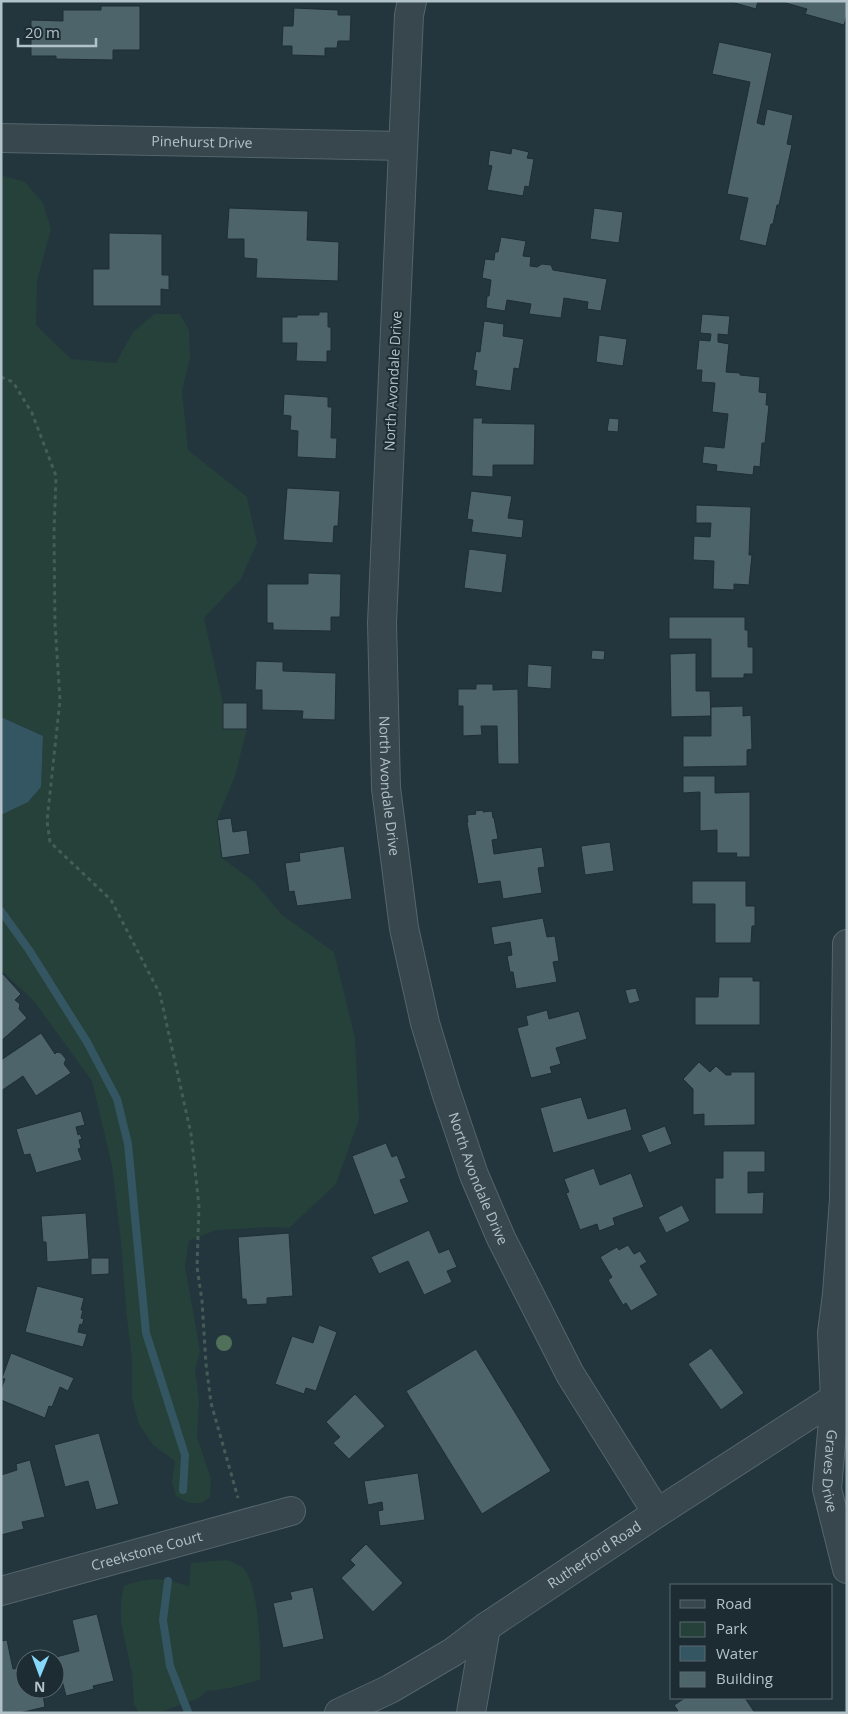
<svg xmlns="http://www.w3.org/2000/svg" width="848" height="1714" font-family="'Open Sans',sans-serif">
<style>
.green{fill:#26403a}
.water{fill:#345662}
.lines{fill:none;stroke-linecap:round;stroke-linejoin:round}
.stream{stroke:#345662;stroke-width:8}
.building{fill:#4d646b;stroke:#1e2e34}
.minor-casing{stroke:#55656b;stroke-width:30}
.path{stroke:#455c57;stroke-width:3;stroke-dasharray:4 4;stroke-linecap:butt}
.minor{stroke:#37474d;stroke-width:28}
.tree{fill:#507059}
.labels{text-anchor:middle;stroke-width:4;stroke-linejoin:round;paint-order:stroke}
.street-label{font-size:14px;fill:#b2c2c9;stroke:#1c2c32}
</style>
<rect width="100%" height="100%" fill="#23363d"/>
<g class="green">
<path d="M 1,175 L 25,182 L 43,203 L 51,229 L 37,281 L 36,325 L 71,359 L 116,363 L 133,332 L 154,314 L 180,314 L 189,330 L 190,358 L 182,391 L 188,450 L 247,497 L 257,543 L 241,579 L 204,618 L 223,703 L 223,728 L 247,729 L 235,776 L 217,820 L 222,858 L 254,882 L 282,915 L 334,952 L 355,1038 L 359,1119 L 336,1184 L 289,1228 L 273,1227 L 216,1230 L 189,1241 L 185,1266 L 200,1351 L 195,1369 L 199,1399 L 197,1437 L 211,1479 L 210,1497 L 202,1503 L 188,1503 L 176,1496 L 172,1482 L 175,1461 L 153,1445 L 139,1424 L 132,1398 L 132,1361 L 126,1309 L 121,1242 L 112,1166 L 92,1081 L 34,1001 L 1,970 L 1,815 L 28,802 L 41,787 L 43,736 L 1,717 Z"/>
<path d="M 227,1560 C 233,1562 240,1565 244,1569 C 260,1588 261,1655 260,1679 C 242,1686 224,1690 206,1691 L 199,1698 L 163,1711 L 139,1713 L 134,1704 L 132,1674 L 121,1622 L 121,1601 L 124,1586 C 148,1577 165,1577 189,1587 L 191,1563 Z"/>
</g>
<path class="water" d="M 1,717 L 43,736 L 41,787 L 28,802 L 1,815 Z"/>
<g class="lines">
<g class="stream">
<path d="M 1,911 L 29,950 L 87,1042 L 117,1099 L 128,1144 L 146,1333 L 185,1455 L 183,1490"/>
<path d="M 168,1581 L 163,1620 L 170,1666 L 188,1712"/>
</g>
</g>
<g class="building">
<path d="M 728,1 L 758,1 L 756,9 Z"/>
<path d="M 779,1 L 847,1 L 847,15 L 844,25 L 805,14 L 807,9 Z"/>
<path d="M 101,6 L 140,6 L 140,50 L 113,50 L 113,60 L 56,59 L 56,56 L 31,56 L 31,20 L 63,21 L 63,10 L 101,10 Z"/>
<path d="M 294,8 L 338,10 L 338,15 L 351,15 L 350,41 L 338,41 L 337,48 L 325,48 L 325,56 L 292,55 L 292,46 L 282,46 L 283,26 L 293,26 Z"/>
<path d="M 719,42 L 772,53 L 757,123 L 764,125 L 767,109 L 793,115 L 787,144 L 792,145 L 779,205 L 777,205 L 773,224 L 771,224 L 766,246 L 739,240 L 748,198 L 727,194 L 750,82 L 712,74 Z"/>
<path d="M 512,148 L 529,152 L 527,158 L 534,159 L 529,187 L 525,186 L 523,196 L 487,190 L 492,166 L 488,165 L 490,150 L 511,154 Z"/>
<path d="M 229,208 L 308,211 L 307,240 L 339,242 L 338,281 L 256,278 L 257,259 L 244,258 L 244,239 L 227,239 Z"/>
<path d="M 594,208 L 623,212 L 619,243 L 590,239 Z"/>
<path d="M 109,233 L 162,234 L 162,275 L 169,275 L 169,290 L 161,289 L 161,306 L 93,306 L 93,269 L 109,269 Z"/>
<path d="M 501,237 L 526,241 L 523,256 L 531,257 L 530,266 L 537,267 L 542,264 L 551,265 L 553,270 L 607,279 L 601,311 L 587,309 L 588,302 L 564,298 L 561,318 L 529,314 L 531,304 L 507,300 L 505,311 L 486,308 L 487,296 L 489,296 L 491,280 L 482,278 L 485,259 L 494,260 L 495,252 L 498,252 Z"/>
<path d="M 319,312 L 328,312 L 328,327 L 331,327 L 331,351 L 327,351 L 327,362 L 296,361 L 297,343 L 282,343 L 282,317 L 297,317 L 297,315 L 319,315 Z"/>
<path d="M 702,314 L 730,316 L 728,335 L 718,334 L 718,342 L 729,344 L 726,372 L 740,373 L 740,375 L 760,377 L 759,392 L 767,393 L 766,405 L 769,405 L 765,443 L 762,443 L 760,467 L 754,466 L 753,475 L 716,471 L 717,465 L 702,463 L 704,446 L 724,448 L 728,414 L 712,412 L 715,383 L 701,382 L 702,370 L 696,370 L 699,340 L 710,341 L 711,334 L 700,333 Z"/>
<path d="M 484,321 L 504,324 L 503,336 L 524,339 L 519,369 L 514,368 L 511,391 L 475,386 L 477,371 L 473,370 L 476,351 L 480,352 Z"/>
<path d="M 599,335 L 627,339 L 623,366 L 596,362 Z"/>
<path d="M 284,394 L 328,397 L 328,407 L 332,407 L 331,438 L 337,438 L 336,459 L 297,457 L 298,431 L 290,430 L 291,416 L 283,415 Z"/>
<path d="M 473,418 L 483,418 L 482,423 L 535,424 L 534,465 L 493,465 L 493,477 L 472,476 Z"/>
<path d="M 609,418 L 619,419 L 618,432 L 607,431 Z"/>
<path d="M 287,488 L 340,491 L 338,526 L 334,526 L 333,543 L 283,540 Z"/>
<path d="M 471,491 L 512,496 L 508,518 L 524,520 L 522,538 L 471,532 L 473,520 L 467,519 Z"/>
<path d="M 696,505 L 751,507 L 749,555 L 752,555 L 749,585 L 734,584 L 734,590 L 713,589 L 714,561 L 693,560 L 694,536 L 710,537 L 711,523 L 696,523 Z"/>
<path d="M 469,549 L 507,554 L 502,593 L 464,588 Z"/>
<path d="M 308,573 L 341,574 L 340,617 L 331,617 L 331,631 L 273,630 L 273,623 L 267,623 L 267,584 L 308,584 Z"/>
<path d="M 669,617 L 745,617 L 745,630 L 748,630 L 748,647 L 753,647 L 753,674 L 744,674 L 744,678 L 711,678 L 711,639 L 669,639 Z"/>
<path d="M 592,650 L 605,651 L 604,660 L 591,659 Z"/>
<path d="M 696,653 L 696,691 L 710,691 L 711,716 L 671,717 L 670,654 Z"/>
<path d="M 256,661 L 283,662 L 283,671 L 336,673 L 335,720 L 302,719 L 303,711 L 262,710 L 262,690 L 255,690 Z"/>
<path d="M 528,664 L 552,666 L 551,689 L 527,687 Z"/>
<path d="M 476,684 L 493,684 L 493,690 L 518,689 L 519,764 L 498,764 L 497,726 L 481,726 L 482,735 L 463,736 L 463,706 L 458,706 L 458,689 L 476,689 Z"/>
<rect x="223" y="703" width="24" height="26"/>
<path d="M 743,706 L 743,716 L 751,715 L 752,749 L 747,750 L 747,766 L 683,767 L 683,736 L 711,736 L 711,707 Z"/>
<path d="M 683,776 L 715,776 L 715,793 L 750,792 L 750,857 L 736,857 L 737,853 L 717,853 L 717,830 L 700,831 L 700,792 L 683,793 Z"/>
<path d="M 483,810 L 483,812 L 492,811 L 493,818 L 494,818 L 498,839 L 492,840 L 494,854 L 542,847 L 545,867 L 538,868 L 542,893 L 503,899 L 500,881 L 478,884 L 467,823 L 468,822 L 467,815 L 476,814 L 475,811 Z"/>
<path d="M 231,818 L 233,832 L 247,830 L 250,854 L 222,858 L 217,820 Z"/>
<path d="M 610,842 L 614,871 L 585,875 L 581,846 Z"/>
<path d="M 344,846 L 352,899 L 297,906 L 294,891 L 289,892 L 285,863 L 300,861 L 299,853 Z"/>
<path d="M 692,881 L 746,881 L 746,906 L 755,906 L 755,926 L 752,926 L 751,943 L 715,943 L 715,904 L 692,904 Z"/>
<path d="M 543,918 L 547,937 L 555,936 L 559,961 L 553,962 L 557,982 L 516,989 L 513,972 L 510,972 L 507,956 L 512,955 L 510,942 L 494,945 L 491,927 Z"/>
<path d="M 3,974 L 21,994 L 15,1000 L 20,1004 L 19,1009 L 27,1018 L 1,1041 L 1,976 Z"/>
<path d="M 719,977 L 753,977 L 753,981 L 760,981 L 760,1025 L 695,1025 L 695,997 L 718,997 Z"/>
<path d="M 636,988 L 640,1001 L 629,1004 L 625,990 Z"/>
<path d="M 547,1010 L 549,1019 L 579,1011 L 587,1039 L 556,1048 L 561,1064 L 550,1067 L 552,1073 L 531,1078 L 517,1028 L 528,1025 L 526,1016 Z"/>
<path d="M 41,1033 L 55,1054 L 57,1052 L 61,1053 L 66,1059 L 64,1064 L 71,1073 L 36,1096 L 23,1076 L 1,1091 L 1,1060 Z"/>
<path d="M 699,1062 L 710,1072 L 716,1066 L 726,1075 L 731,1075 L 731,1072 L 755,1072 L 755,1125 L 704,1126 L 704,1114 L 693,1115 L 693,1089 L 683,1079 Z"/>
<path d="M 581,1097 L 588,1119 L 626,1108 L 632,1130 L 553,1153 L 540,1108 Z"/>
<path d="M 81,1111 L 85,1125 L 76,1127 L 78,1135 L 80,1134 L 82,1139 L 79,1140 L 81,1148 L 78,1149 L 82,1160 L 36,1173 L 30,1154 L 24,1155 L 16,1129 Z"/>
<path d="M 665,1126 L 672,1144 L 649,1153 L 641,1135 Z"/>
<path d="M 386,1143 L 392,1157 L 397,1155 L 406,1178 L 400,1180 L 409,1202 L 374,1215 L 352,1156 Z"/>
<path d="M 723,1151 L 765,1151 L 765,1172 L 748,1172 L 748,1193 L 764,1192 L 763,1214 L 715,1214 L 715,1178 L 723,1178 Z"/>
<path d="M 594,1168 L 600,1185 L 631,1173 L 644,1207 L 613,1218 L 615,1225 L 599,1231 L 597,1224 L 580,1230 L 566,1193 L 569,1192 L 564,1179 Z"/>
<path d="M 682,1205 L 690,1221 L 666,1233 L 658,1217 Z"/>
<path d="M 86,1213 L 89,1259 L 47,1262 L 46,1242 L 43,1242 L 41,1216 Z"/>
<path d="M 429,1230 L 439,1253 L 449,1249 L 457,1267 L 447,1271 L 452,1282 L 424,1295 L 408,1261 L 379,1274 L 371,1257 Z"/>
<path d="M 289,1233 L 293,1296 L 267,1298 L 267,1304 L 247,1305 L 246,1299 L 242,1299 L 238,1237 Z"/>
<path d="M 628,1245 L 634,1254 L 640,1251 L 647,1262 L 640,1266 L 658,1295 L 631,1311 L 626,1303 L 623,1305 L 608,1280 L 612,1277 L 600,1257 L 617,1247 L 619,1250 Z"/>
<path d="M 91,1258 L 109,1258 L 109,1274 L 91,1275 Z"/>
<path d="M 37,1286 L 84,1298 L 81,1310 L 83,1310 L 81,1318 L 84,1319 L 82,1325 L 80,1324 L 78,1332 L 87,1334 L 83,1347 L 25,1332 Z"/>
<path d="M 319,1325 L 337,1332 L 316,1391 L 306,1388 L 304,1394 L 275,1384 L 292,1336 L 313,1343 Z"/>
<path d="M 711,1348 L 744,1393 L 721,1410 L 688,1364 Z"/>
<path d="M 476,1349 L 551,1471 L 482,1514 L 406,1391 Z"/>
<path d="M 11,1353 L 74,1378 L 68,1391 L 60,1387 L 52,1407 L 49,1406 L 45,1418 L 1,1400 L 1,1389 L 5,1379 L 2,1378 Z"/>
<path d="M 355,1394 L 385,1426 L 349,1459 L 333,1443 L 340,1437 L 326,1422 Z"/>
<path d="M 99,1433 L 119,1504 L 96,1510 L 88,1481 L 65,1487 L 54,1445 Z"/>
<path d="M 30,1460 L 45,1517 L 22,1522 L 24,1529 L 1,1535 L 1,1475 L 17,1470 L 16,1464 Z"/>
<path d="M 418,1473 L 425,1520 L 380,1526 L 378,1511 L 383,1510 L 382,1502 L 368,1505 L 364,1481 Z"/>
<path d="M 366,1544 L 403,1583 L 373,1612 L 341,1578 L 355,1565 L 350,1560 Z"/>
<path d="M 313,1587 L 324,1639 L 283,1648 L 273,1603 L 292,1599 L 290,1592 Z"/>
<path d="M 97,1614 L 114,1681 L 93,1686 L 94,1689 L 66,1696 L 56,1657 L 79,1651 L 72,1620 Z"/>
<path d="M 7,1640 L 13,1669 L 25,1667 L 25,1689 L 42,1689 L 45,1707 L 19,1713 L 1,1713 L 1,1641 Z"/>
<path d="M 685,1698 L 745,1698 L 755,1713 L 676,1713 L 678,1711 L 674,1705 Z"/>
</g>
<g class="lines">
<defs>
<g id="minor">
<path id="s1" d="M 412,1 L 409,15 L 382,623 L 386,788 L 404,928 L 425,1023 L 446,1092 L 474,1175 L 501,1238 L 570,1374 L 657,1513"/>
<path id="s2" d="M 1,138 L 403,146"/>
<path id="s3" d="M 847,944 L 844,1199 L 837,1294 L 832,1333 L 835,1398 L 827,1489 L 847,1569"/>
<path id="s4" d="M 1,1591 L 291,1511"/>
<path id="s5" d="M 339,1713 L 390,1689 L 453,1652 L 486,1627 L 657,1513 L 846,1391"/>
<path d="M 471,1713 L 486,1627"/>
</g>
</defs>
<use href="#minor" class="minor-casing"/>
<path class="path" d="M 1,377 L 13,382 L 32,413 L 56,476 L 54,533 L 55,624 L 60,700 L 47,821 L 50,842 L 111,900 L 160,994 L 191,1134 L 199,1206 L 197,1267 L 202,1301 L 206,1364 L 211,1403 L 238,1498"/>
<use href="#minor" class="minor"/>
</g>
<circle class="tree" cx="224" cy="1343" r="8"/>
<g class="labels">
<g class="street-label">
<text dy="5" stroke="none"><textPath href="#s2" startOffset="201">Pinehurst Drive</textPath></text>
<text transform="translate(393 381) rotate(-87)" y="5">North Avondale Drive</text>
<text dy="5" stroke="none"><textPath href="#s1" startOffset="786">North Avondale Drive</textPath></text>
<text dy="5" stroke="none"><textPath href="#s1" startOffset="1191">North Avondale Drive</textPath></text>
<text dy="5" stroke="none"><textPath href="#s3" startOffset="528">Graves Drive</textPath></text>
<text dy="5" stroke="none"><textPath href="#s4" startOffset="151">Creekstone Court</textPath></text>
<text dy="5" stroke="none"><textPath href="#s5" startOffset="301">Rutherford Road</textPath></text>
</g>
</g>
<rect width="848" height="1714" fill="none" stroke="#b2c2c9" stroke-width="5"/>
<rect x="670" y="1584" width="162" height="115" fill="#1c2c32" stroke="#58686e"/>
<rect x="680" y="1600" width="25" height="8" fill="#37474d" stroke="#58686e"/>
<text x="716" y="1609" font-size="15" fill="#b2c2c9">Road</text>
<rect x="680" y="1622" width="25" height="15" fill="#26403a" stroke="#58686e"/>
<text x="716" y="1634" font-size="15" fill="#b2c2c9">Park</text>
<rect x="680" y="1646" width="25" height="15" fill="#345662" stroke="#58686e"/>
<text x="716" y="1659" font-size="15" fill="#b2c2c9">Water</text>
<rect x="680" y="1672" width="25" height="15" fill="#4d646b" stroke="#58686e"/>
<text x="716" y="1684" font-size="15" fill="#b2c2c9">Building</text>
<g transform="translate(40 1674) rotate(181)"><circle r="24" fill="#1c2c32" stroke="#58686e"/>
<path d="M0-4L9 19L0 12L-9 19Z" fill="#85d8fa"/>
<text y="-8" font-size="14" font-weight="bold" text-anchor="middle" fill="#b2c2c9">N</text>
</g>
<path d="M18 38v8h78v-8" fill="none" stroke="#b2c2c9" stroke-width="2.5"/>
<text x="25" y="38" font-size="15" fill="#b2c2c9" stroke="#1c2c32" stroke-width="4" paint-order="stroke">20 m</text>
</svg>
